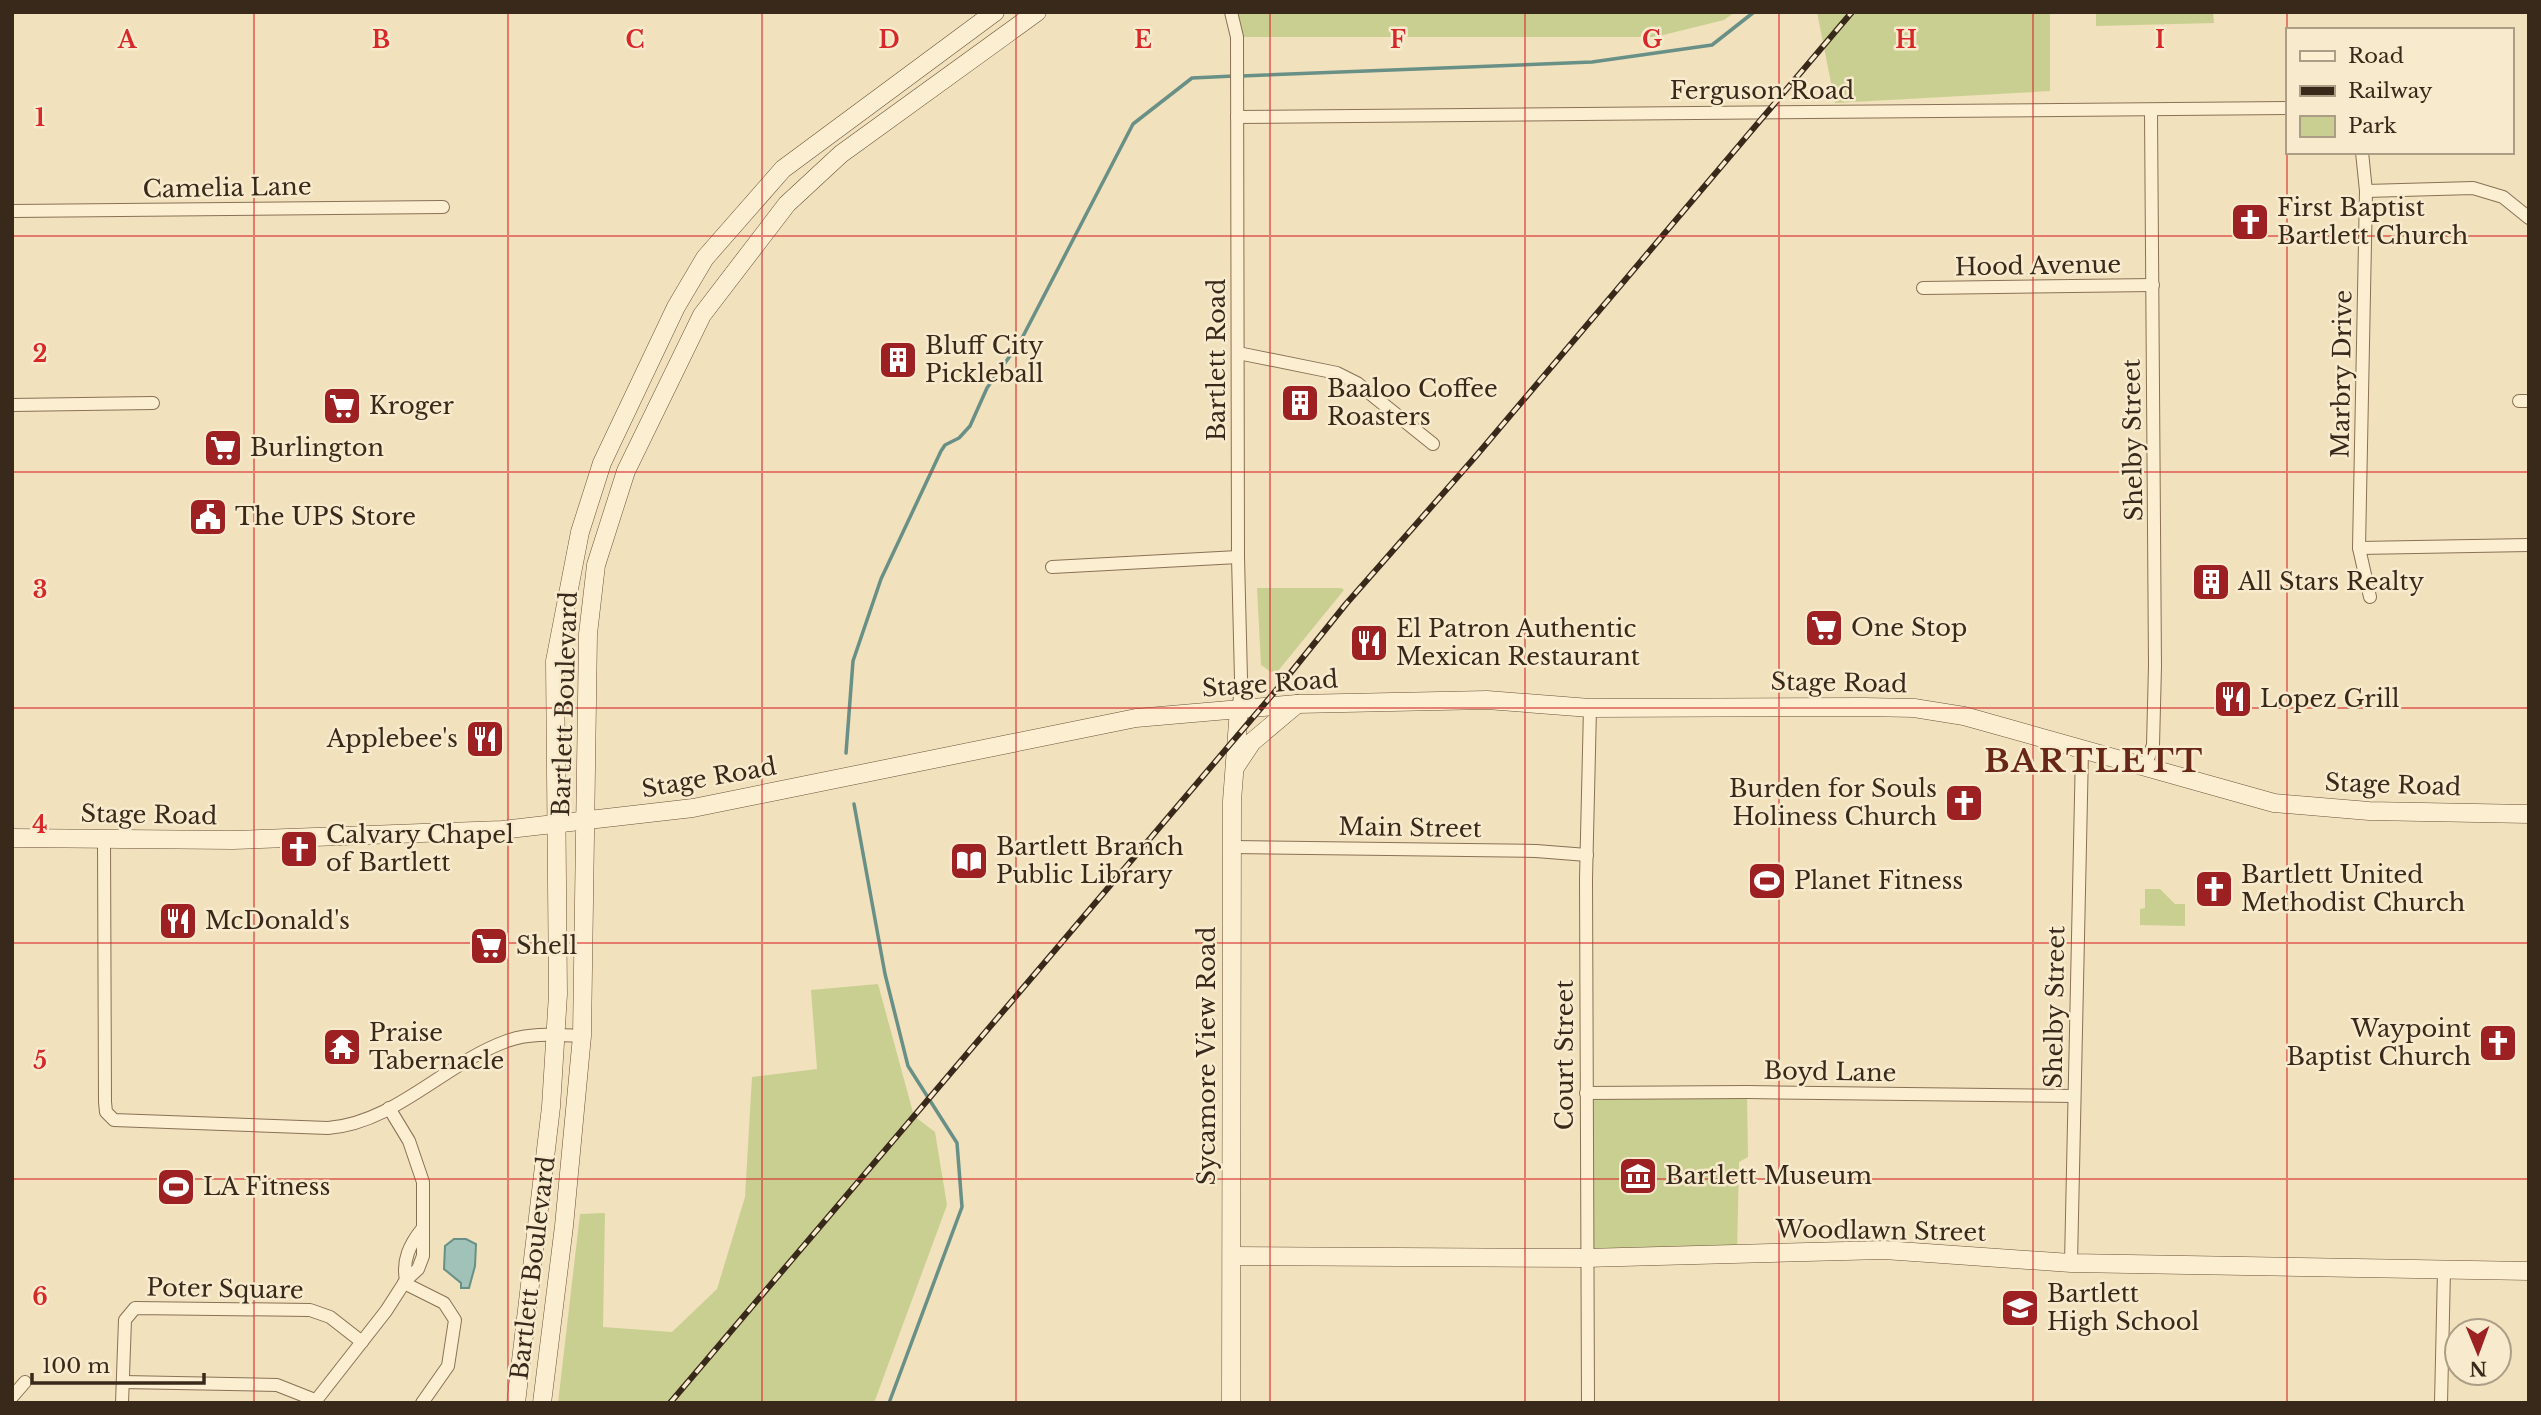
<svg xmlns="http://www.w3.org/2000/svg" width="2541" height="1415" font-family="'Libre Baskerville',serif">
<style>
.green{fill:#c9cf91}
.water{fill:#a1c2b8;stroke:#689086;stroke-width:2}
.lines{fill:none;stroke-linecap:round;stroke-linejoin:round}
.stream{stroke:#689086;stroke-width:3.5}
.street-casing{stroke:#8a7155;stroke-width:14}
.secondary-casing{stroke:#6c5238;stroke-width:19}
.street{stroke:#fbeed1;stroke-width:12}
.secondary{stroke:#fbeed1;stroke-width:18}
.rail-casing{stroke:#38291b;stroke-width:6}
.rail{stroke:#f8ebcd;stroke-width:3.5;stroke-dasharray:10;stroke-linecap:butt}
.grid{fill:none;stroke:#d62828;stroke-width:2;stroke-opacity:0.55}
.labels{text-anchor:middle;stroke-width:5;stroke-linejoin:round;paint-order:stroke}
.street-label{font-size:24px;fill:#38291b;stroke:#f8ebcd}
.poi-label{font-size:24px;fill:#38291b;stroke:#f8ebcd;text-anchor:start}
.district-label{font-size:32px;font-weight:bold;letter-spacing:2px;fill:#682717;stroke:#f8ebcd}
.grid-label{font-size:23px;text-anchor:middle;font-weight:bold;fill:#d62828;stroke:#f8ebcd;stroke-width:5;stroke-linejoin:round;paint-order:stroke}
</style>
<rect width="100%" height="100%" fill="#f1e1bd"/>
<g class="green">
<path d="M 1231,12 L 1735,12 L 1724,20 L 1655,37 L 1237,37 Z"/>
<path d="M 1817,12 L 2050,12 L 2050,91 L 1835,103 Z"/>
<path d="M 2096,12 L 2213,12 L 2214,23 L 2096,26 Z"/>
<path d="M 1257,588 L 1341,588 L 1344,590 L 1278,671 L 1271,672 L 1261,665 Z"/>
<path d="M 2145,889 L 2160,889 L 2175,904 L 2185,904 L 2185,926 L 2140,925 L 2140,909 L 2145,908 Z"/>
<path d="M 878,984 L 914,1116 L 935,1132 L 947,1205 L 874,1403 L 558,1403 L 580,1214 L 605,1213 L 603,1327 L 672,1332 L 717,1289 L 745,1197 L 752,1077 L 817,1069 L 811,990 Z"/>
<path d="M 1747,1092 L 1748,1157 L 1739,1162 L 1737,1253 L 1585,1258 L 1586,1093 Z"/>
</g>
<path class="water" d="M 454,1239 L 466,1239 L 476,1244 L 475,1266 L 469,1288 L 461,1288 L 461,1283 L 444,1269 L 445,1246 Z"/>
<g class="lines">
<g class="stream">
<path d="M 1241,76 L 1592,62 L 1712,45 L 1754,12"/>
<path d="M 846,753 L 853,661 L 881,579 L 941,451 L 945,445 L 959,438 L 970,426 L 987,388 L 1020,342 L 1133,124 L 1192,78 L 1234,76"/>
<path d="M 854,804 L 885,974 L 908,1066 L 957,1143 L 962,1207 L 889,1403"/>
</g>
<defs>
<g id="street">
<path d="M 1231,12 L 1237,37 L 1238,557 L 1241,679 L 1239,709"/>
<path d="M 1237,117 L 2287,108"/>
<path d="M 2362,152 L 2366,191 L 2359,548 L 2370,597"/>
<path d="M 2366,191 L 2473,188 L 2503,197 L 2529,218"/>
<path d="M 12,211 L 443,207"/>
<path d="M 1923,288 L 2153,285"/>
<path d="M 1238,353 L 1337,373 L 1357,383 L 1433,444"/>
<path d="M 2519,401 L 2529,401"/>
<path d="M 12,405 L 153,403"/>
<path d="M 2359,548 L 2529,545"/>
<path d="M 1052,567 L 1238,557"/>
<path d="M 2145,767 L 2153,745 L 2155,666 L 2151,111"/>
<path d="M 104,841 L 105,1102 L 106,1112 L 114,1120 L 328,1128 C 395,1123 445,1063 507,1041 C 530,1032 558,1035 582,1036"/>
<path d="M 1232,847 L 1536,851 L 1587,855"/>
<path d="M 1586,1093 L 1747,1092 L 2074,1096"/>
<path d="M 2071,1263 L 2082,751"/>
<path d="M 406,1280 C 402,1260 410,1244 422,1229"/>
<path d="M 404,1283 L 444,1303 L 455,1320 L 448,1366 L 422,1403"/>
<path d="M 123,1382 L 277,1385 L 315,1400"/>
<path d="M 12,1397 L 25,1382"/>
<path d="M 122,1403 L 125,1320 L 135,1308 L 310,1310 L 330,1317 L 362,1342"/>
<path d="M 314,1403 L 386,1311 L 406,1280 L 418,1269 L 423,1256 L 423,1182 L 409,1141 L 389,1108"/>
<path d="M 1588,1403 L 1586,879 L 1590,708"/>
<path d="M 2441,1403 L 2444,1270"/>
</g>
<g id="secondary">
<path d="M 1236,766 L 1252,742 L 1297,704"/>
<path d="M 12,838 L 233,840 L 502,830 L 693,808 L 1136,718 L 1297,704 L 1487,700 L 1590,708 L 1864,707 L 1914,708 L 1964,716 L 2274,803 L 2369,811 L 2529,814"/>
<path d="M 1232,1256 L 1585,1258 L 1884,1250 L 2071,1263 L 2529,1271"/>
<path d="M 516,1403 L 551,1107 L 558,994 L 555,661 L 580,532 L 602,463 L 676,307 L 705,258 L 783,169 L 995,12"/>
<path d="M 542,1403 L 564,1226 L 582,1036 L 588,634 L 596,565 L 626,471 L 702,315 L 787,204 L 841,154 L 1037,12"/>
<path d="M 1231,1403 L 1232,801 L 1239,709"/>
</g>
</defs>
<use href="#street" class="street-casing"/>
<use href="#secondary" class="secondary-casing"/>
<use href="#street" class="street"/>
<use href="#secondary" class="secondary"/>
<defs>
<path id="rail" d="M 670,1403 L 1284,681 L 1346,604 L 1476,456 L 1852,12"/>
</defs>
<use href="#rail" class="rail-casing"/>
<use href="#rail" class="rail"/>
</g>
<path class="grid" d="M 254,12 L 254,1403M 508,12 L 508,1403M 762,12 L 762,1403M 1016,12 L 1016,1403M 1270,12 L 1270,1403M 1525,12 L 1525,1403M 1779,12 L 1779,1403M 2033,12 L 2033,1403M 2287,12 L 2287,1403M 12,236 L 2529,236M 12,472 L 2529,472M 12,708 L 2529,708M 12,943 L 2529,943M 12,1179 L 2529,1179"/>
<defs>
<symbol id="church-square" viewBox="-11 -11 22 22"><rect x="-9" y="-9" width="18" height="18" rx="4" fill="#9d2123" stroke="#f8ebcd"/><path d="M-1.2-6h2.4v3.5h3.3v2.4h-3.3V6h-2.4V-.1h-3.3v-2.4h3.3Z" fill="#fff"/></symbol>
<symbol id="building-square" viewBox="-11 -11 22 22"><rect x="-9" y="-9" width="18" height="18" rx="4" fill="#9d2123" stroke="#f8ebcd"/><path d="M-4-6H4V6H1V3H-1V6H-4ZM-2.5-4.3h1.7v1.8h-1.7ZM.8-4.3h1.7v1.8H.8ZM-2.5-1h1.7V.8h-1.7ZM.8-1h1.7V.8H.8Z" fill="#fff"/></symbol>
<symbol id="supermarket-square" viewBox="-11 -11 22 22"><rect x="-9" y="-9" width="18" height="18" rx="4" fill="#9d2123" stroke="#f8ebcd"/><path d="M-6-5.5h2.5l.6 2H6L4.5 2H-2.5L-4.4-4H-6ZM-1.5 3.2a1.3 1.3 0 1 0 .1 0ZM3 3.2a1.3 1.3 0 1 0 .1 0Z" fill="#fff"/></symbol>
<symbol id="civic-square" viewBox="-11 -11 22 22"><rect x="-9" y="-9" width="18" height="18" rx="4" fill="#9d2123" stroke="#f8ebcd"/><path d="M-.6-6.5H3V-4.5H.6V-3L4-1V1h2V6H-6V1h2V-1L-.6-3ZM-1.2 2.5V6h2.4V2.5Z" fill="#fff"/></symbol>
<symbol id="restaurant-square" viewBox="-11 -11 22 22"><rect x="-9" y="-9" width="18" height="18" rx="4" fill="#9d2123" stroke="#f8ebcd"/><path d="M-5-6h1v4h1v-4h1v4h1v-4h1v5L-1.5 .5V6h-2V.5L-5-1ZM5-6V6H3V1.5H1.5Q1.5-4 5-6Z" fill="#fff"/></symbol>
<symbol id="library-square" viewBox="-11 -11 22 22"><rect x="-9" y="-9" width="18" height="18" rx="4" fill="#9d2123" stroke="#f8ebcd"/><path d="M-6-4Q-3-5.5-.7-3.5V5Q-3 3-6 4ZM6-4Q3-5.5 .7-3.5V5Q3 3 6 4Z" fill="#fff"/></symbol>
<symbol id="stadium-square" viewBox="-11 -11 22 22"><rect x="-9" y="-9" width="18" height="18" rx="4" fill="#9d2123" stroke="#f8ebcd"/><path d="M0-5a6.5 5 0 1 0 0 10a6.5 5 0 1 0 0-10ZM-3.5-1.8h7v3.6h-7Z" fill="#fff"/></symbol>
<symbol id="temple-square" viewBox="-11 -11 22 22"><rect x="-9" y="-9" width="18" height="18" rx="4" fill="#9d2123" stroke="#f8ebcd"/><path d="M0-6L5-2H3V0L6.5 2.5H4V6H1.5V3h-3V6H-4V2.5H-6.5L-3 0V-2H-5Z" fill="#fff"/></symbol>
<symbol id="museum-square" viewBox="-11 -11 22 22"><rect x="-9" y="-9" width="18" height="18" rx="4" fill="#9d2123" stroke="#f8ebcd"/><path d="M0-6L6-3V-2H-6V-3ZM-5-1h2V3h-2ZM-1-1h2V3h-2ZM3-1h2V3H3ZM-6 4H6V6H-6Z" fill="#fff"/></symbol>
<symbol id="school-square" viewBox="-11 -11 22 22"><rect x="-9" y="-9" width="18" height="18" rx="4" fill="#9d2123" stroke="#f8ebcd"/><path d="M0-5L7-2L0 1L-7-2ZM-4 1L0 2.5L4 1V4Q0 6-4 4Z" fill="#fff"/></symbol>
</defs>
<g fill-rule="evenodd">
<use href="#church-square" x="2228" y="200" width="44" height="44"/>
<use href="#building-square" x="876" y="338" width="44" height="44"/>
<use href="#building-square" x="1278" y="381" width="44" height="44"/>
<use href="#supermarket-square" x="320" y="384" width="44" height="44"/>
<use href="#supermarket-square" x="201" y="426" width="44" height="44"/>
<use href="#civic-square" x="186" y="495" width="44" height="44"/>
<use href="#building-square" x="2189" y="560" width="44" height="44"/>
<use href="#supermarket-square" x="1802" y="606" width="44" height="44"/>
<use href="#restaurant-square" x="1347" y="621" width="44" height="44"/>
<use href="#restaurant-square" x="2211" y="677" width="44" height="44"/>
<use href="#restaurant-square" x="463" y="717" width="44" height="44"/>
<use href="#church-square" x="1942" y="781" width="44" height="44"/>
<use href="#church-square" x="277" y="827" width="44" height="44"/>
<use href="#library-square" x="947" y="839" width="44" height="44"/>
<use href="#stadium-square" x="1745" y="859" width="44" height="44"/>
<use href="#church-square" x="2192" y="867" width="44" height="44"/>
<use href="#restaurant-square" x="156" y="899" width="44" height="44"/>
<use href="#supermarket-square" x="467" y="924" width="44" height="44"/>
<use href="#church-square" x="2476" y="1021" width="44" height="44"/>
<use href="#temple-square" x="320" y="1025" width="44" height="44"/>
<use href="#museum-square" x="1616" y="1154" width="44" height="44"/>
<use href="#stadium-square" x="154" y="1165" width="44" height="44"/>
<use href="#school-square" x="1998" y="1286" width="44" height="44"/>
</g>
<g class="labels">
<g class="street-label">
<text x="1762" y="99">Ferguson Road</text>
<text transform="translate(227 188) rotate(-1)" y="8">Camelia Lane</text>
<text transform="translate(2038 266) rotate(-1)" y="8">Hood Avenue</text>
<text transform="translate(1217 360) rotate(-90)" y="8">Bartlett Road</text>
<text transform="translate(2342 374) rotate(-89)" y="8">Marbry Drive</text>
<text transform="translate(2133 440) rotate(-91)" y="8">Shelby Street</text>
<text transform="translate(1839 683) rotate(1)" y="8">Stage Road</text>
<text transform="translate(1270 684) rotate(-4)" y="8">Stage Road</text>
<text transform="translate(565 704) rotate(-88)" y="8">Bartlett Boulevard</text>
<text transform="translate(709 778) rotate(-10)" y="8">Stage Road</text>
<text transform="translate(2393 785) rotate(2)" y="8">Stage Road</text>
<text transform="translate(149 815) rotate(1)" y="8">Stage Road</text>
<text transform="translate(1410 828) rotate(1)" y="8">Main Street</text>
<text transform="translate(2055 1007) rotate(-89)" y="8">Shelby Street</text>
<text transform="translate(1565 1055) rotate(-90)" y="8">Court Street</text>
<text transform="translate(1207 1056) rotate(-90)" y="8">Sycamore View Road</text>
<text transform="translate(1830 1072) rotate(1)" y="8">Boyd Lane</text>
<text transform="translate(1881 1231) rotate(1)" y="8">Woodlawn Street</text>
<text transform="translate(533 1268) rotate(-83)" y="8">Bartlett Boulevard</text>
<text transform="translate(225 1289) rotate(1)" y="8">Poter Square</text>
</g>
<g class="poi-label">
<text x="2277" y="216">First Baptist<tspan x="2277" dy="28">Bartlett Church</tspan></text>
<text x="925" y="354">Bluff City<tspan x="925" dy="28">Pickleball</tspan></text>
<text x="1327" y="397">Baaloo Coffee<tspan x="1327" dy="28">Roasters</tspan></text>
<text x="369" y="414">Kroger</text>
<text x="250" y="456">Burlington</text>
<text x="235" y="525">The UPS Store</text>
<text x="2238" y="590">All Stars Realty</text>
<text x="1851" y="636">One Stop</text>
<text x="1396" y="637">El Patron Authentic<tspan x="1396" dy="28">Mexican Restaurant</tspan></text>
<text x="2260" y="707">Lopez Grill</text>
<text x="458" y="747" text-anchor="end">Applebee's</text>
<text x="1937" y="797" text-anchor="end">Burden for Souls<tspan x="1937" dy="28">Holiness Church</tspan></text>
<text x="326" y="843">Calvary Chapel<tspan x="326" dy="28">of Bartlett</tspan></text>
<text x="996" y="855">Bartlett Branch<tspan x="996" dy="28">Public Library</tspan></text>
<text x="2241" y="883">Bartlett United<tspan x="2241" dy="28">Methodist Church</tspan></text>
<text x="1794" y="889">Planet Fitness</text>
<text x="205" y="929">McDonald's</text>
<text x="516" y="954">Shell</text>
<text x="2471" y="1037" text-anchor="end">Waypoint<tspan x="2471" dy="28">Baptist Church</tspan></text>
<text x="369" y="1041">Praise<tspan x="369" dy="28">Tabernacle</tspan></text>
<text x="1665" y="1184">Bartlett Museum</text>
<text x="203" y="1195">LA Fitness</text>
<text x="2047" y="1302">Bartlett<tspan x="2047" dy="28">High School</tspan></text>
</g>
<g class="district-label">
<text x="2094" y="772">BARTLETT</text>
</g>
</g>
<g class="grid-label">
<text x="127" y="48">A</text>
<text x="381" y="48">B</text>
<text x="635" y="48">C</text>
<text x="889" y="48">D</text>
<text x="1143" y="48">E</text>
<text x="1398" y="48">F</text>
<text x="1652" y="48">G</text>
<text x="1906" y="48">H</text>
<text x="2160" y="48">I</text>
<text x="40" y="126">1</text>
<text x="40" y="362">2</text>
<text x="40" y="598">3</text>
<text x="40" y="833">4</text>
<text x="40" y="1069">5</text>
<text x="40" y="1305">6</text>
</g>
<rect width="2541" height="1415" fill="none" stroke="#38291b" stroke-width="28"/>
<rect x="2286" y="28" width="228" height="126" fill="#f8ebcd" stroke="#ab9d86" stroke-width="2"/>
<rect x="2300" y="51" width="35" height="10" fill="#fbeed1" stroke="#ab9d86" stroke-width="2"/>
<text x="2348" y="63" font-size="21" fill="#38291b">Road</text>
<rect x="2300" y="86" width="35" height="10" fill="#38291b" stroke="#ab9d86" stroke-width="2"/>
<text x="2348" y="98" font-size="21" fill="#38291b">Railway</text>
<rect x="2300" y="116" width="35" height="21" fill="#c9cf91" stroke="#ab9d86" stroke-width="2"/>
<text x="2348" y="133" font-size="21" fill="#38291b">Park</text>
<g transform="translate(2478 1352) rotate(179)"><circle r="33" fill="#f8ebcd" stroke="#ab9d86" stroke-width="2"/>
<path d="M0-5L12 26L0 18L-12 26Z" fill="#9d2123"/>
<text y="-10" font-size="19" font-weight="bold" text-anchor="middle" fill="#38291b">N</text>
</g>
<path d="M32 1373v10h172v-10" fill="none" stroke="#38291b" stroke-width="3.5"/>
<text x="42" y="1373" font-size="21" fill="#38291b" stroke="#f8ebcd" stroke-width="5" paint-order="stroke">100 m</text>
</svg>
